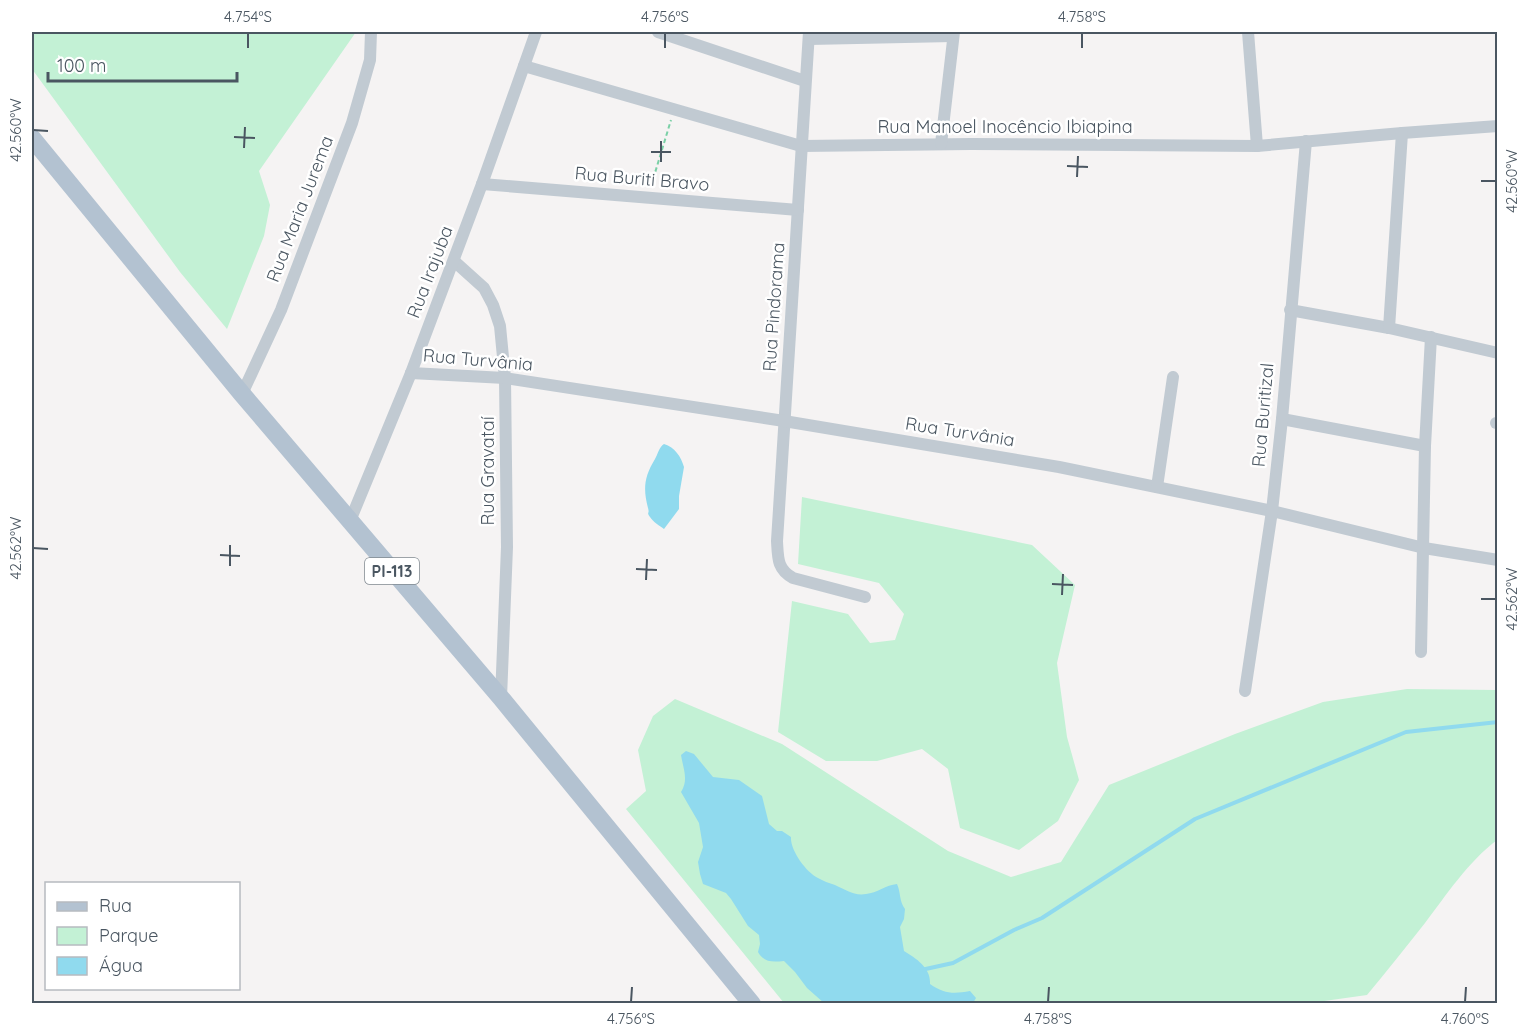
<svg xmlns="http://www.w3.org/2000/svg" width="1529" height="1035" font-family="Quicksand,sans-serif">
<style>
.green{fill:#c3f1d5}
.water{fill:#90daee}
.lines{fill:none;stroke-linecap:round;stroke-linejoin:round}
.stream{stroke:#90daee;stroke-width:4}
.path{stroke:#7ad0a6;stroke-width:2;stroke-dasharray:4.5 3;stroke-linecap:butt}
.minor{stroke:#c1cad2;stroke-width:12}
.primary{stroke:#b3c2d1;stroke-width:18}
.ticks{fill:none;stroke:#4a5661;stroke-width:2}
.labels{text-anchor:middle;stroke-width:5;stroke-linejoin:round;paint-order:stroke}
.shield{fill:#fff;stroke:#808990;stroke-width:1.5}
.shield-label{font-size:16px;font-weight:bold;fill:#4a5661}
.street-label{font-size:18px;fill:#4a5661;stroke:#fff}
.neatline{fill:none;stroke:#4a5661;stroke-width:2}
.ticks-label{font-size:15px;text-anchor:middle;fill:#4a5661}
</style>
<rect width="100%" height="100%" fill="#f5f3f3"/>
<g class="green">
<path d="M 32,32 L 356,32 L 259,171 L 270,205 L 264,236 L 227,329 L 180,272 L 32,69 Z"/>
<path d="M 802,497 L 1032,545 L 1075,585 L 1057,663 L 1067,737 L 1079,780 L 1058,821 L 1019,850 L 960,828 L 948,769 L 922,749 L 877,761 L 826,761 L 778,732 L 792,601 L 848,614 L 870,643 L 895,640 L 904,614 L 879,583 L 798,564 Z"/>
<path d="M 1407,689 L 1497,690 L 1497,840 C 1468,862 1447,894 1425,923 C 1406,947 1387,971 1367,995 L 1310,1003 L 784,1003 L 626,809 L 646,791 L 638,750 L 653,716 L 675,699 L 782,744 L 948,851 L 1011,877 L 1061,862 L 1109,785 L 1235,734 L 1323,702 Z"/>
</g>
<g class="water">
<path d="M 664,444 C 675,447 681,457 684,467 L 679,496 L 679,509 L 664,529 C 660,526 653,522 650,517 C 646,511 650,515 648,508 C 643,489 644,477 655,459 C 658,454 659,447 664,444 Z"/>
<path d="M 686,751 L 694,754 L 713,777 L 739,780 L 762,796 L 769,824 L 777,831 L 782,831 L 791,837 C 790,850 806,872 818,878 C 823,881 829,883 835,885 C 846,890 854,896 866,894 C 877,893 886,885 897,884 C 901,893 899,901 905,909 L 904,919 L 900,927 L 904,951 C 917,959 931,968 930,984 C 944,994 954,994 970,991 L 976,998 L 973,1003 L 824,1003 L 807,988 L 795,972 L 784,961 C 773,962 764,963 758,952 L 760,944 L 759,935 L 748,926 L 731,899 L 726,893 L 703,884 L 700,874 L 698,862 L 703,847 L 699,823 L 681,792 C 689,780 683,768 681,755 Z"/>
</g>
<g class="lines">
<path class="stream" d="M 921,970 L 953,963 L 1014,930 L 1042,918 L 1195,819 L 1406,732 L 1498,722"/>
<path class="path" d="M 651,186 L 671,120"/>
<g class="minor">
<path d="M 658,32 L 805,81"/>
<path d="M 809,32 L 777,541 C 778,558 777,569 793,578 L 865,597"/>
<path d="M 1248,32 L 1257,146"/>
<path d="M 809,39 L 953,36"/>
<path d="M 524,66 L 801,146 L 971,144 L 1257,146 L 1402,133 L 1498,126"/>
<path d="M 941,144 L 954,32"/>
<path d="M 482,184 L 798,210"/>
<path d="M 454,261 L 484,288 L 493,305 L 500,326 L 505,378 L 507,547 L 501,698"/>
<path d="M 1290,310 L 1389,328 L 1498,353"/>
<path d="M 1389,328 L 1402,133"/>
<path d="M 411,373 L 505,378 L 784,421 L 1059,467 L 1272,511 L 1424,548 L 1498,560"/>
<path d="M 242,394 L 281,310 L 352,123 L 370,60 L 371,32"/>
<path d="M 1282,419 L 1425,446"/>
<path d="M 1496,423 L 1498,423"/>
<path d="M 1157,487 L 1173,377"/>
<path d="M 350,521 L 411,373 L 482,184 L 536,32"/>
<path d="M 1421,652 L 1425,446 L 1431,337"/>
<path d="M 1245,691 L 1272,511 L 1282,419 L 1306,141"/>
</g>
<path class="primary" d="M 32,138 L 242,394 L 501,698 L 752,1004"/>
</g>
<path class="ticks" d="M 248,48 L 248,33M 665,48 L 665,33M 1082,48 L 1082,33M 33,130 L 48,131M 234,137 L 255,138M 244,148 L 245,127M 651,152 L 671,152M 661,162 L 661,141M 1067,166 L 1088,167M 1077,177 L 1078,156M 1481,181 L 1496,181M 33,548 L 48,549M 220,555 L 240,556M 230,566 L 230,545M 636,569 L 657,570M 646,580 L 647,559M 1052,584 L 1073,585M 1062,595 L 1063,574M 1481,599 L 1496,599M 631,1002 L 632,987M 1048,1002 L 1049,987M 1465,1002 L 1466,987"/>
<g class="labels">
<rect class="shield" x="365" y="558" width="54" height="26" rx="4.5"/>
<g class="shield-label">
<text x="392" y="577">PI-113</text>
</g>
<g class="street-label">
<text x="1005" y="133">Rua Manoel Inocêncio Ibiapina</text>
<text transform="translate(642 179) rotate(5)" y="6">Rua Buriti Bravo</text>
<text transform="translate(300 209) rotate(-69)" y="6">Rua Maria Jurema</text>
<text transform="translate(430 272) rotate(-69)" y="6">Rua Irajuba</text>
<text transform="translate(774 307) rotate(-86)" y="6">Rua Pindorama</text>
<text transform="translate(478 360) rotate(5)" y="6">Rua Turvânia</text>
<text transform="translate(1263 415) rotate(-85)" y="6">Rua Buritizal</text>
<text transform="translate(960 432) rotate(9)" y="6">Rua Turvânia</text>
<text transform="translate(488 471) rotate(-90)" y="6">Rua Gravataí</text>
</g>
</g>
<rect width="1529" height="1035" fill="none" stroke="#ffffff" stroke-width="66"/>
<rect x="45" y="882" width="195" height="108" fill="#ffffff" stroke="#b7bbc0" stroke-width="1.5"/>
<rect x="57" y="902" width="30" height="9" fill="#b3c2d1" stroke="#b7bbc0" stroke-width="1.5"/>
<text x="99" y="912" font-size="18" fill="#4a5661">Rua</text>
<rect x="57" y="927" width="30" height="18" fill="#c3f1d5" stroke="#b7bbc0" stroke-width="1.5"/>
<text x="99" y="942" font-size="18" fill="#4a5661">Parque</text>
<rect x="57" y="957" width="30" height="18" fill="#90daee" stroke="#b7bbc0" stroke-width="1.5"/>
<text x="99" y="972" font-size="18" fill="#4a5661">Água</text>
<path d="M48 72v9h189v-9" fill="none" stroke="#4a5661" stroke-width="3"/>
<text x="57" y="72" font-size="18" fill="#4a5661" stroke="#ffffff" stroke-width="4.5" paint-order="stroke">100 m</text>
<rect x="33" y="33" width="1463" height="969" class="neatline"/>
<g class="ticks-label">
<text x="248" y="22">4.754°S</text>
<text x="665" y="22">4.756°S</text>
<text x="1082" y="22">4.758°S</text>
<text transform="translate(16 130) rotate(-90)" y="5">42.560°W</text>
<text transform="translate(1512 181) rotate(-90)" y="5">42.560°W</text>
<text transform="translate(16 548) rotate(-90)" y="5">42.562°W</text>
<text transform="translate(1512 599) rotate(-90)" y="5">42.562°W</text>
<text x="631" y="1024">4.756°S</text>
<text x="1048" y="1024">4.758°S</text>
<text x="1465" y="1024">4.760°S</text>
</g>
</svg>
